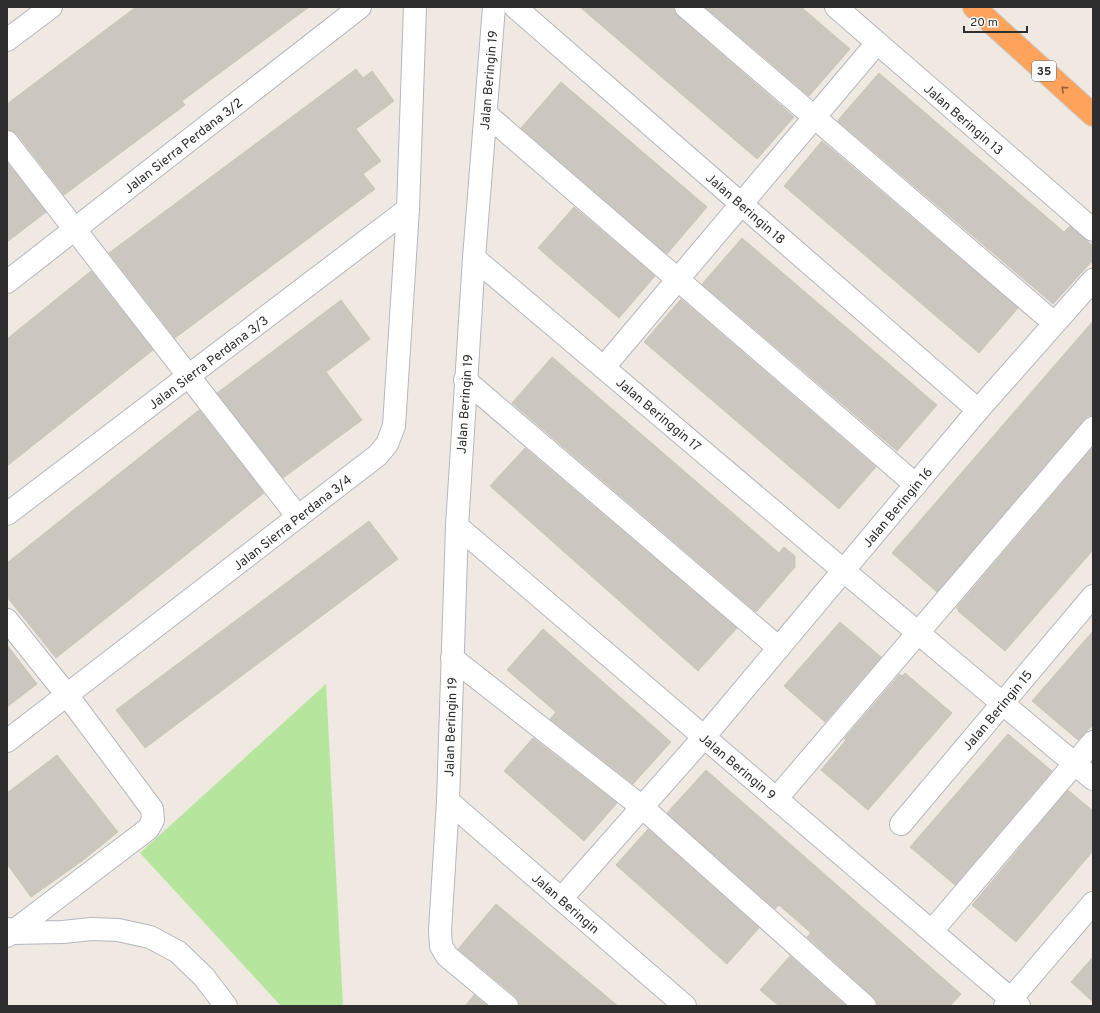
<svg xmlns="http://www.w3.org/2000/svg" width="1100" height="1013" font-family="Overpass,sans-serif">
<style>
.green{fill:#b6e59e}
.building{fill:#cbc7bf;stroke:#cbc5ba}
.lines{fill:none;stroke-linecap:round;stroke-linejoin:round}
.minor-casing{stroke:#b4b7c1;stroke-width:24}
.highway-casing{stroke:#c9c9c9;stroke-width:24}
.minor{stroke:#fff;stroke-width:22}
.highway{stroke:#ffa35c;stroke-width:22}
.oneway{stroke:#8c6343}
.labels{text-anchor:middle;stroke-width:3;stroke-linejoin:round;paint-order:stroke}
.shield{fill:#fff;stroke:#6d6d6d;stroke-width:1}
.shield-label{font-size:12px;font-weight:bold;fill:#2e2e2e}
.street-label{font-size:13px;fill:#2e2e2e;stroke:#fff}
</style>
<rect width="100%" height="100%" fill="#efe9e1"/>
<path class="green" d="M 326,684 L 343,1006 L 281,1006 L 140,853 Z"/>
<g class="building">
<path d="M 136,7 L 309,7 L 182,101 L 185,105 L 64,195 L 17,134 L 12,131 L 7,130 L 7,104 Z"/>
<path d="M 580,7 L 674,7 L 674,11 L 678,16 L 794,117 L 757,159 Z"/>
<path d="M 705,7 L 801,7 L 850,49 L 809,96 Z"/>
<path d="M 356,69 L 363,78 L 372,71 L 394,101 L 356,129 L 381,161 L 363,174 L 375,189 L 175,338 L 109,253 Z"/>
<path d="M 879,73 L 1064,232 L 1070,226 L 1093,246 L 1093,260 L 1053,304 L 839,122 L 838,120 Z"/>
<path d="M 561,82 L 707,207 L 667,254 L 521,128 Z"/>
<path d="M 822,141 L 1018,308 L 979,353 L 784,186 Z"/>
<path d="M 7,162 L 46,212 L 7,242 Z"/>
<path d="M 574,207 L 655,276 L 619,318 L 538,248 Z"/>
<path d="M 742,238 L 937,405 L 897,451 L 702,284 Z"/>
<path d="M 91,271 L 153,350 L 7,466 L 7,339 Z"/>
<path d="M 681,299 L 876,467 L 839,509 L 644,342 Z"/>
<path d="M 341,300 L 370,339 L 326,372 L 362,420 L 283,478 L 217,393 Z"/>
<path d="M 1093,321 L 1093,416 L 1088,416 L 1084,420 L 937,592 L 892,553 Z"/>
<path d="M 552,357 L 779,553 L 784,547 L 795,556 L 795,567 L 756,612 L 512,403 Z"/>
<path d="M 199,410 L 264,493 L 56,658 L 7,597 L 7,563 Z"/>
<path d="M 1093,447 L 1093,550 L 1005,651 L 958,611 L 959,610 L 956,608 Z"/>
<path d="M 525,448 L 737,628 L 698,671 L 490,486 Z"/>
<path d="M 369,521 L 398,559 L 145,748 L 116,710 Z"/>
<path d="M 840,622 L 881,657 L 825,722 L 784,686 Z"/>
<path d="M 543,629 L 671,742 L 633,784 L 550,719 L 556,712 L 507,670 Z"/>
<path d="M 1093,631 L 1093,725 L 1078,740 L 1032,701 Z"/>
<path d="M 7,645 L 37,684 L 7,707 Z"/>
<path d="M 905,673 L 952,713 L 868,810 L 821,770 L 846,740 L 844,739 L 900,674 L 902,676 Z"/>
<path d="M 1008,734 L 1052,771 L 955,885 L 910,847 Z"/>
<path d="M 533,738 L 617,803 L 584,841 L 504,771 Z"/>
<path d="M 57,755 L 118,832 L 82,861 L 31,897 L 7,864 L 7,793 Z"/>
<path d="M 706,770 L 961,994 L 950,1006 L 877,1006 L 877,1002 L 873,997 L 807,937 L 811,933 L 779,905 L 775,909 L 667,813 Z"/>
<path d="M 1068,790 L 1093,811 L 1093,851 L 1016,942 L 972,905 Z"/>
<path d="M 648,829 L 759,928 L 727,964 L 616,865 Z"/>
<path d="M 496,904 L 514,919 L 618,1006 L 519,1006 L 519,1001 L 515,996 L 458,949 Z"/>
<path d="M 790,956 L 846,1006 L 779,1006 L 760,990 Z"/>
<path d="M 1093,957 L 1093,1002 L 1071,982 Z"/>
<path d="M 474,995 L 487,1006 L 465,1006 Z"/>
</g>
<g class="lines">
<defs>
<g id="minor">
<path d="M 494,7 L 474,258 L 457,526 L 448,801 L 440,931 L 441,946 L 447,956 L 507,1006"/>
<path d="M 515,7 L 978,410"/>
<path d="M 686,7 L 1054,323"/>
<path d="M 836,7 L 1093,230"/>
<path d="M 7,40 L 51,7"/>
<path d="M 486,114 L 916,485"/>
<path d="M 7,142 L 298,517"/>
<path d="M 474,258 L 844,571 L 1093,779"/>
<path d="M 7,282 L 360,7"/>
<path d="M 604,367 L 877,43"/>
<path d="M 465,380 L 779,648"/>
<path d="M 7,514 L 408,209"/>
<path d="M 457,526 L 1019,1006"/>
<path d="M 7,620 L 67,695 L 152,809 L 153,820 L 148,829 L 7,936"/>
<path d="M 452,658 L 642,807 L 865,1006"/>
<path d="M 7,741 L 378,455 L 387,444 L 394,426 L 408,209 L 415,7"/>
<path d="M 776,799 L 1093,428"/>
<path d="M 448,801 L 685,1006"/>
<path d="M 901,824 L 1093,596"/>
<path d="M 561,899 L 704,737 L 978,410 L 1093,280"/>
<path d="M 9,929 L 11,933 L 63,932 L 92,929 L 118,930 L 150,937 L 178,952 L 204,977 L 226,1006"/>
<path d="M 932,931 L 1093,742"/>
<path d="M 1005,1006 L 1093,903"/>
</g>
<path id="highway" d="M 974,7 L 1093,115"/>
</defs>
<use href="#minor" class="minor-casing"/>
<use href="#highway" class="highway-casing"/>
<use href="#minor" class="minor"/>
<use href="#highway" class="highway"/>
</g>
<defs><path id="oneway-chevron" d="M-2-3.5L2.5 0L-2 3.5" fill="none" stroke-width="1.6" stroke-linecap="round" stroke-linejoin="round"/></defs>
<use class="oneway" href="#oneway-chevron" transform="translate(1064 89) rotate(-138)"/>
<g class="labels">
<rect class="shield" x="1032" y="61" width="24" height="20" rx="3"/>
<g class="shield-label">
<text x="1044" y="75">35</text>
</g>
<g class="street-label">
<text transform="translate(488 80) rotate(-85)" y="5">Jalan Beringin 19</text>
<text transform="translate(964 119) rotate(41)" y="5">Jalan Beringin 13</text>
<text transform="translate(183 145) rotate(-38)" y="5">Jalan Sierra Perdana 3/2</text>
<text transform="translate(746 208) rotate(41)" y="5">Jalan Beringin 18</text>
<text transform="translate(208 362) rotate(-37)" y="5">Jalan Sierra Perdana 3/3</text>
<text transform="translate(464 404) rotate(-86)" y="5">Jalan Beringin 19</text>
<text transform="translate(659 414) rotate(40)" y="5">Jalan Beringgin 17</text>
<text transform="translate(897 507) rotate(-50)" y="5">Jalan Beringin 16</text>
<text transform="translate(292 522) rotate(-38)" y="5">Jalan Sierra Perdana 3/4</text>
<text transform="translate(997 710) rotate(-50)" y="5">Jalan Beringin 15</text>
<text transform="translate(450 727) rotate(-88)" y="5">Jalan Beringin 19</text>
<text transform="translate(738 766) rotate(40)" y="5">Jalan Beringin 9</text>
<text transform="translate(566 903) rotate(41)" y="5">Jalan Beringin</text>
</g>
</g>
<rect width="1100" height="1013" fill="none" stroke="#2e2e2e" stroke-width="16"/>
<path d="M964 26v6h63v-6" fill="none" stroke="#2e2e2e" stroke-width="2"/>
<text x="970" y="26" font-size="12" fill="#2e2e2e" stroke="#ffffff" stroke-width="3" paint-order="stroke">20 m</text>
</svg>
